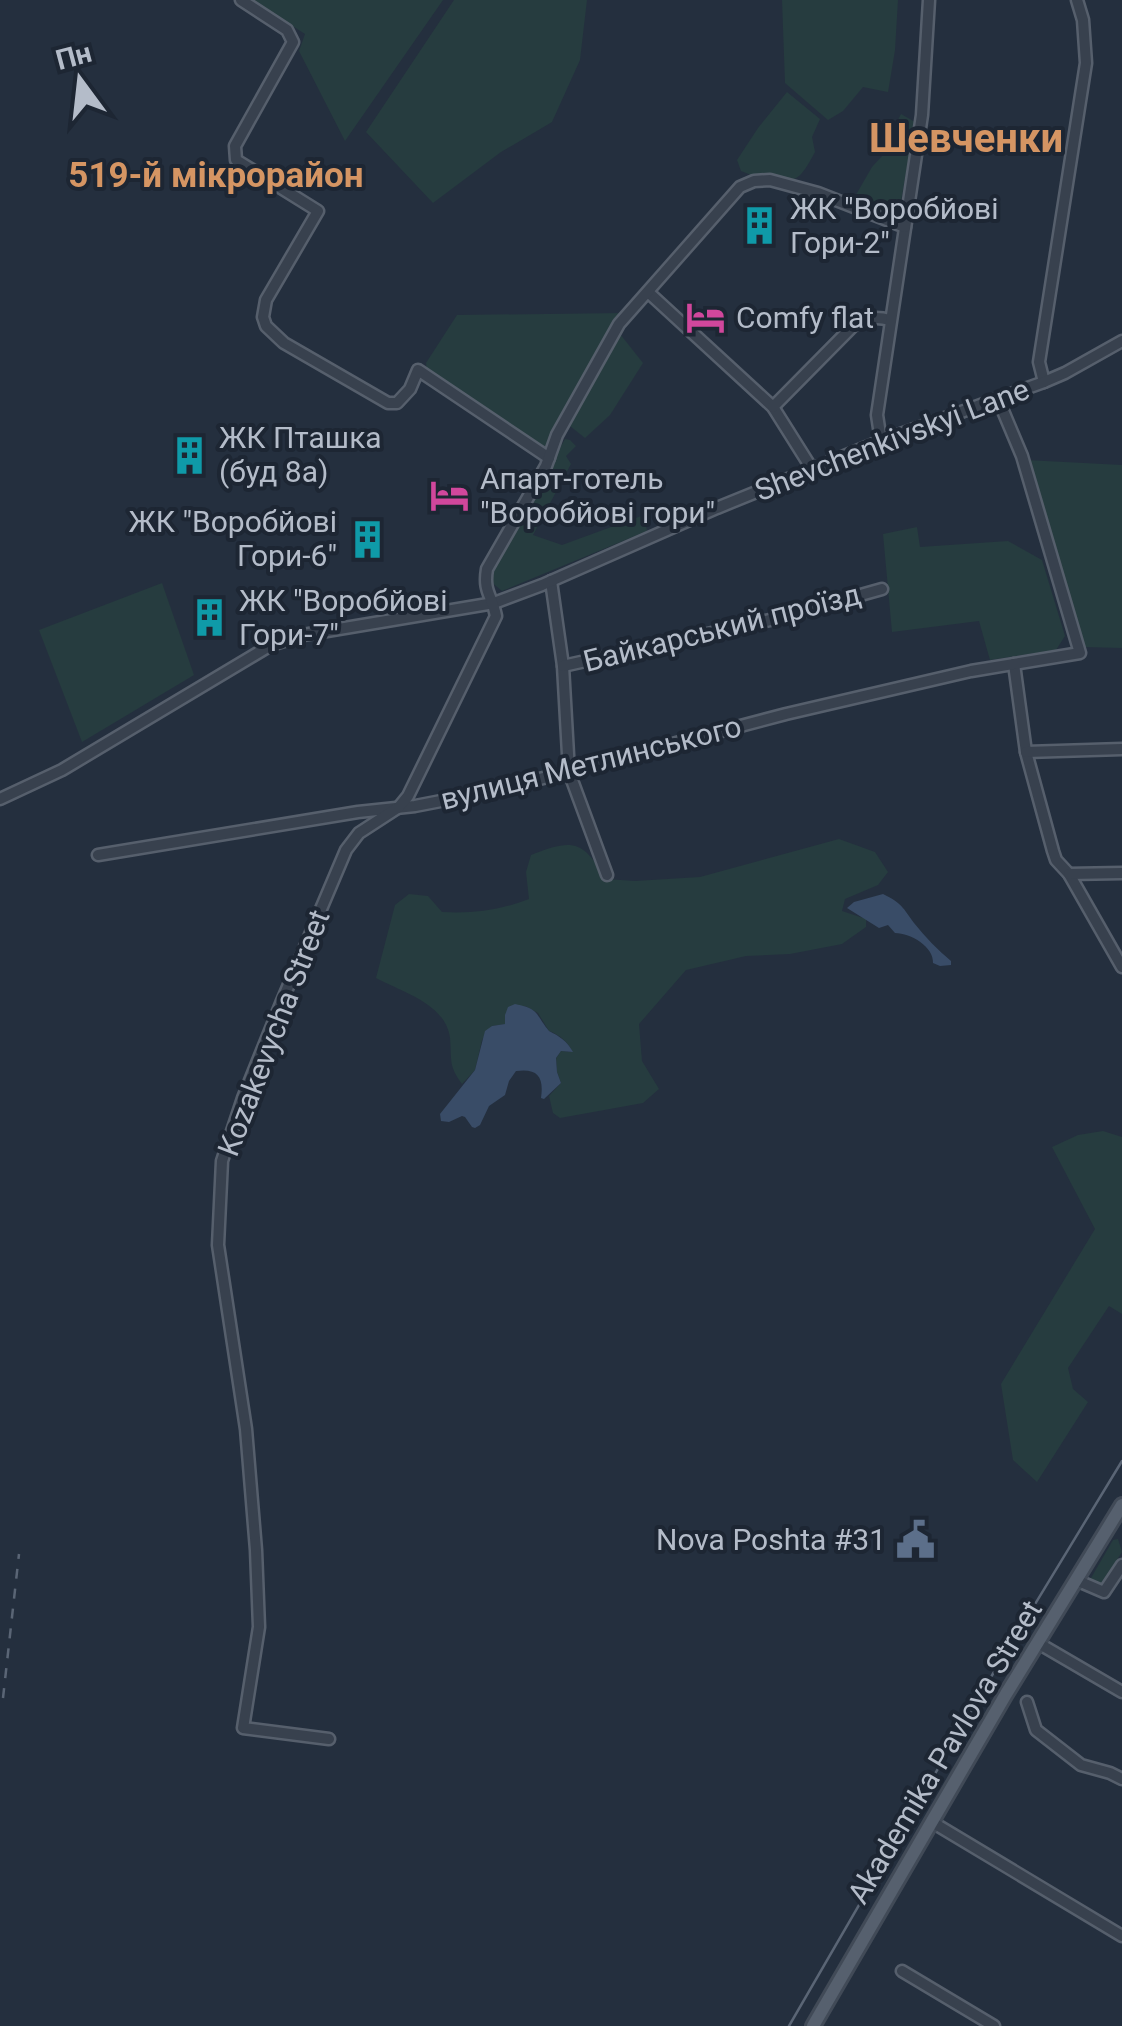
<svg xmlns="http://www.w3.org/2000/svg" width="1122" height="2026" font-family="Roboto,sans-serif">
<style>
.green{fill:#263c3f}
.water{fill:#394c67}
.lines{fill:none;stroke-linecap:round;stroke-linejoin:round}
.minor-casing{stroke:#565f6c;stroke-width:15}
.major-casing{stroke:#414a57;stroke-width:18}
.minor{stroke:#38414e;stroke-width:10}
.major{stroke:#56606e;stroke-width:12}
.tram{stroke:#5a6575;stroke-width:2.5}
.rail{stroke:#5a6575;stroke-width:2.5;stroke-dasharray:10 10;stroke-linecap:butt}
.labels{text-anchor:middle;stroke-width:8;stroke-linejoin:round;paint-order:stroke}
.poi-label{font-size:30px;fill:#b4bcc9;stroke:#1d2633;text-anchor:start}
.street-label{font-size:30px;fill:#b4bcc9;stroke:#1d2633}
.quarter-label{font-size:35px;font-weight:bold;fill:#d59563;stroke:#1d2633}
.district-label{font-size:40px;font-weight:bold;fill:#d59563;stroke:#1d2633}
</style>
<rect width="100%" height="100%" fill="#242f3e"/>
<g class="green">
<path d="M 252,0 L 443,0 L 345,141 L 299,51 L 305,34 Z"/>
<path d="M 454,0 L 587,0 L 580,60 L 552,122 L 501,152 L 433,203 L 366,132 Z"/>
<path d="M 782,0 L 898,0 L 895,50 L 888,92 L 863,87 L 843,111 L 828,120 L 785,83 Z"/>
<path d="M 787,92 L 820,119 L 812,137 L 815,152 C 811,159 807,167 802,173 C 788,190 758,178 741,171 L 737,160 L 758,128 Z"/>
<path d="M 901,114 L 915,122 L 899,212 L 853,200 L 872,167 L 883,155 L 886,143 Z"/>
<path d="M 625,313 L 548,453 L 427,372 L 426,363 L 457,315 Z"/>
<path d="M 620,334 L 643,363 L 610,415 L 585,438 L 570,426 Z"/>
<path d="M 565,439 L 570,440 L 576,446 L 566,456 L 571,464 L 533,535 L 562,545 L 644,515 L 647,531 L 502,591 L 490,581 L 489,575 Z"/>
<path d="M 1026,460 L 1122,465 L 1122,648 L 1083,647 Z"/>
<path d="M 917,527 L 920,547 L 1008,541 L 1042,560 L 1065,636 L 1056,650 L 990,660 L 979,621 L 892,632 L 883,534 Z"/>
<path d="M 162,583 L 194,675 L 82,742 L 39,630 Z"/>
<path d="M 839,839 L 875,852 L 888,872 L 878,885 L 845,899 L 842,911 L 866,919 L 866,927 L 842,944 L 790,954 L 746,956 L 686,970 L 639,1024 L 642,1061 L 659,1089 L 643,1103 L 560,1118 L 553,1113 L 549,1096 L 561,1083 L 557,1072 L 556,1058 L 561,1051 L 572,1052 C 569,1042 558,1034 549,1031 L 538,1013 L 525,1006 L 506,1024 L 492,1026 L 482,1040 L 475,1070 L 462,1084 C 448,1065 452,1060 450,1038 C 446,1004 402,992 376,978 L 395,905 L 409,894 L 428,896 L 442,912 C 472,914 501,910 529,899 L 526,872 L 531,855 C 574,838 583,841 606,879 L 635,881 L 700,877 Z"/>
<path d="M 1103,1131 L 1122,1137 L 1122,1314 L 1109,1306 L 1068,1368 L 1073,1389 L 1088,1402 L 1037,1482 L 1013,1460 L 1001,1384 L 1095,1229 L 1052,1147 L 1078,1135 Z"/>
<path d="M 1118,1539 L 1122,1552 L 1101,1584 L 1095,1584 L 1091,1578 L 1113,1540 Z"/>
</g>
<g class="water">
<path d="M 883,894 C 902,903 903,908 914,923 C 925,937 938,950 951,961 L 951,965 L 940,966 L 933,963 C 934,947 911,933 895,933 L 888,925 L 879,928 L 847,908 L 854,902 Z"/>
<path d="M 515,1004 C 540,1009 535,1014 549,1031 C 559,1036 567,1041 573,1052 L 561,1051 L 556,1058 L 557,1072 L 561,1083 L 544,1099 L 541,1098 C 544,1077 538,1068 516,1071 L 509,1081 L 505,1095 L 489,1106 L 480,1125 L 475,1128 L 472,1127 L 465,1117 L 462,1116 L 449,1122 L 441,1121 L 440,1114 L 475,1070 L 485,1031 L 492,1026 L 505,1024 L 505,1015 L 508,1007 Z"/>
</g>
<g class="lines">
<defs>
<g id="minor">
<path d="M 241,0 L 287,30 L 293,42 L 235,146 L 236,160 L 318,211 L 266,300 L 263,317 L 266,326 L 284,343 L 388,403 L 397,403 L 410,389 L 418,370 L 549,458"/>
<path d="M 648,292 L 773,407 L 812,469"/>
<path d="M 1044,382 L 1039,362 L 1086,63 L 1083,20 L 1077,0"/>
<path d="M 773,407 L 853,326 C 866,318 875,316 890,320"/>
<path d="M 881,441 L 877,415 L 922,115 L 929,0"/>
<path d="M 551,581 L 563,666 L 569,772 L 607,875"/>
<path d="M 1014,664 L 1026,752 L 1053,851 L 1056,860 L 1069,874 L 1122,967"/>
<path d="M 563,666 L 779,618 L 882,589"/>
<path d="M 1026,752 L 1122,749"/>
<path d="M 0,799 L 62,770 L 271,645 L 303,635 L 494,603 L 542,585 L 717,508 L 881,441 L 1044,382 L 1065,373 L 1122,341"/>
<path d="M 98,855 L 358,812 L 415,806 L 498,790 L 786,714 L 971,671 L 1080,653 L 1022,456 L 998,399"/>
<path d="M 1069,874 L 1122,873"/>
<path d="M 1076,1580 L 1104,1592 L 1122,1565"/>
<path d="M 1038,1643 L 1122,1692"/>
<path d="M 1027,1702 L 1036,1730 L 1081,1765 L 1110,1773 L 1122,1779"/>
<path d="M 329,1739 L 243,1728 L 259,1627 L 256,1550 L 246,1429 L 218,1245 L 222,1161 L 243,1098 L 282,1001 L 346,850 L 359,833 L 399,807 L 408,796 L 496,616 C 492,595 483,592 487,569 L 546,466 L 557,435 L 619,324 L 740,187 L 754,181 L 770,180 L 818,193 L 905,227"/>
<path d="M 932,1822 L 1122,1936"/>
<path d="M 902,1971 L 994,2026"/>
</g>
<path id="major" d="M 813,2026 L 1006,1694 L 1122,1505"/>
</defs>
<use href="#minor" class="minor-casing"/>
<use href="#major" class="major-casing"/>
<use href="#minor" class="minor"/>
<use href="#major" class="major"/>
<path class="tram" d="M 789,2026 L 998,1665 L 1122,1461"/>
<path class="rail" d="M 3,1698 L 19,1554"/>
</g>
<defs>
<symbol id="building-bare" viewBox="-9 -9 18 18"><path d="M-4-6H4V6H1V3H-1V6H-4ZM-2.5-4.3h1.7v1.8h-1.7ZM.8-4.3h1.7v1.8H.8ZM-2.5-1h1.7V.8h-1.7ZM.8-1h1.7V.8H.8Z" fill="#0f9aa8" stroke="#1d2633" stroke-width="2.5" paint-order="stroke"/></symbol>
<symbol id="hotel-bare" viewBox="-9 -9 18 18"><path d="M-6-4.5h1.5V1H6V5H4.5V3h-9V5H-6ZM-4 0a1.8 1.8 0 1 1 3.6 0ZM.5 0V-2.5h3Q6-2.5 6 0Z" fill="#d1479c" stroke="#1d2633" stroke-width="2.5" paint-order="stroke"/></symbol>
<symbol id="civic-bare" viewBox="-9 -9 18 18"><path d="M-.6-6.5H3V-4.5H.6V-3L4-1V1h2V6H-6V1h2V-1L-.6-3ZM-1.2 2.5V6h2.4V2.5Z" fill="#5c6f8a" stroke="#1d2633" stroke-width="2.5" paint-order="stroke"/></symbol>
</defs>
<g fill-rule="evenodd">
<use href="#building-bare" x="732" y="198" width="55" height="55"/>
<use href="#hotel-bare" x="678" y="290" width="55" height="55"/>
<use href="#building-bare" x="162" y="428" width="55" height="55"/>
<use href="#hotel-bare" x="422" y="468" width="55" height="55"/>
<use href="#building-bare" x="340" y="512" width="55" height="55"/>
<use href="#building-bare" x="182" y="590" width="55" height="55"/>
<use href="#civic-bare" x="888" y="1512" width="55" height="55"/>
</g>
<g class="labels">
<g class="poi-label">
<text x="790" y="219">ЖК "Воробйові<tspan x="790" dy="34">Гори-2"</tspan></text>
<text x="736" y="328">Comfy flat</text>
<text x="219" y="448">ЖК Пташка<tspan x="219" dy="34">(буд 8а)</tspan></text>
<text x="480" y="489">Апарт-готель<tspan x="480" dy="34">"Воробйові гори"</tspan></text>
<text x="337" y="532" text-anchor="end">ЖК "Воробйові<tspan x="337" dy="34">Гори-6"</tspan></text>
<text x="239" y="611">ЖК "Воробйові<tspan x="239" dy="34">Гори-7"</tspan></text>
<text x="886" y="1550" text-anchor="end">Nova Poshta #31</text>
</g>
<g class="street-label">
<text transform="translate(892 440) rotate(-21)" y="10">Shevchenkivskyi Lane</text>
<text transform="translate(722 628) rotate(-14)" y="10">Байкарський проїзд</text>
<text transform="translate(591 763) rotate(-14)" y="10">вулиця Метлинського</text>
<text transform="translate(274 1033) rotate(-69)" y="10">Kozakevycha Street</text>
<text transform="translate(945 1752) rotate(-59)" y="10">Akademika Pavlova Street</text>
</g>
<g class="quarter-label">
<text x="216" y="187">519-й мікрорайон</text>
</g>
<g class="district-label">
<text x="966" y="152">Шевченки</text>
</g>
</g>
<g transform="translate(80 80) rotate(345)" stroke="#1d2633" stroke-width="8" paint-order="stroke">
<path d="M0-8L18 38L0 25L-18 38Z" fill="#b4bcc9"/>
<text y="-15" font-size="28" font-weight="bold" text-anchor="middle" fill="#b4bcc9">Пн</text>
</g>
</svg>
